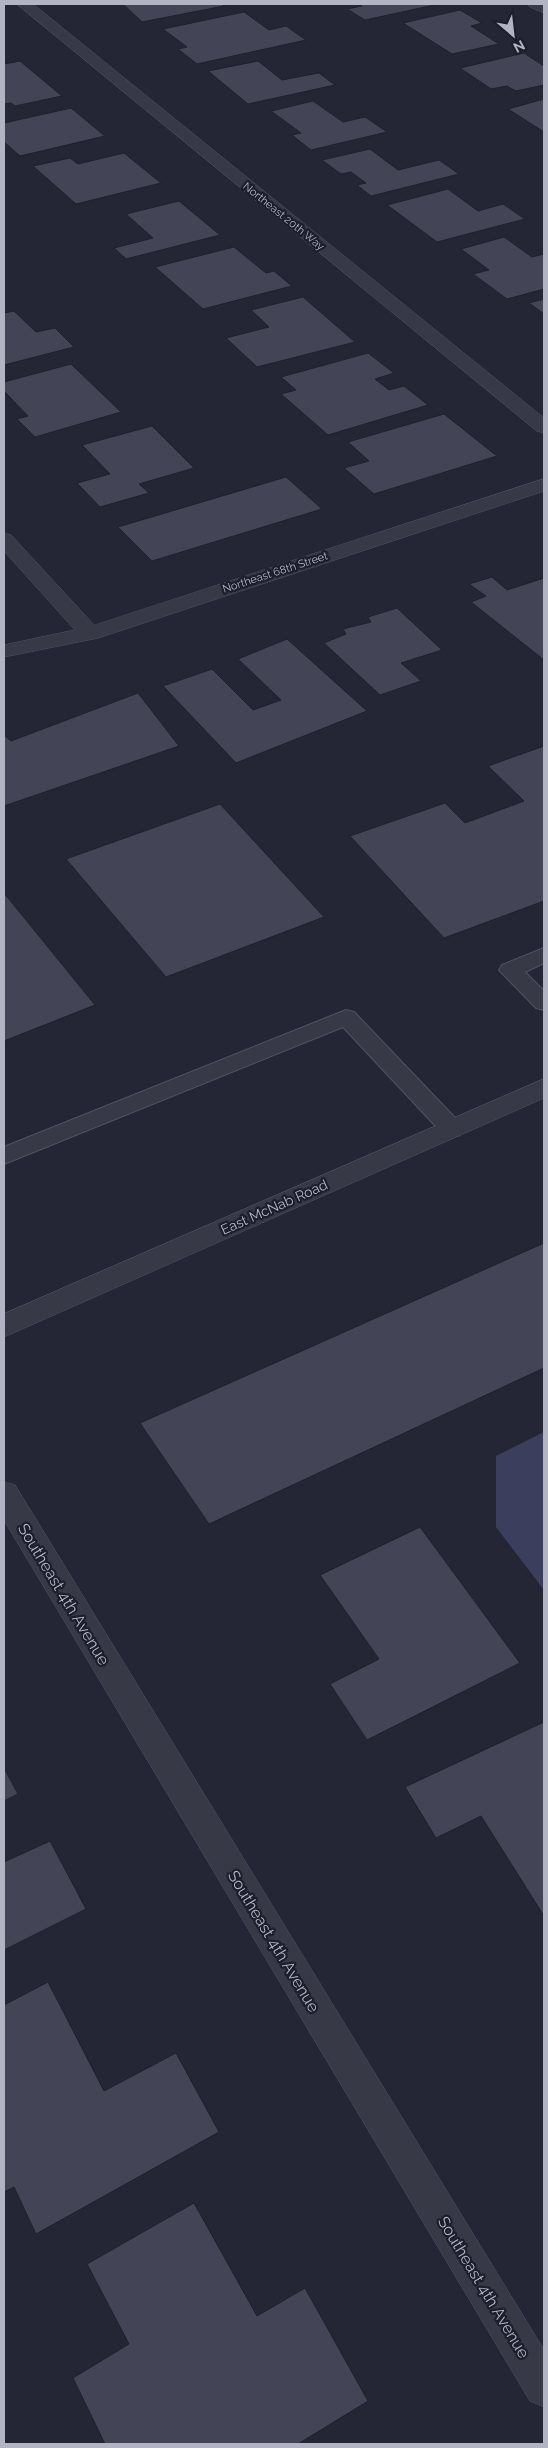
<svg xmlns="http://www.w3.org/2000/svg" width="548" height="2448" font-family="Raleway,sans-serif">
<style>
.water{fill:#3b3f5d}
.building{fill:#434557;stroke:#1e202d}
.lines{fill:none;stroke-linecap:round;stroke-linejoin:round}
.service-casing{stroke:#525361;stroke-width:2}
.minor-casing{stroke:#525361;stroke-width:1}
.tertiary-casing{stroke:#525361;stroke-width:1}
.service{fill:#373947;fill-rule:evenodd}
.minor{fill:#373947;fill-rule:evenodd}
.tertiary{fill:#373947;fill-rule:evenodd}
.labels{text-anchor:middle;stroke-width:4.5;stroke-linejoin:round;paint-order:stroke}
.far-street-label{font-size:11px;fill:#b2b3c3;stroke:#1c1e2b}
.street-label{font-size:14px;fill:#b2b3c3;stroke:#1c1e2b}
.near-street-label{font-size:16px;fill:#b2b3c3;stroke:#1c1e2b}
</style>
<rect width="100%" height="100%" fill="#242636"/>
<path class="water" d="M 544,1432 L 544,1590 L 496,1527 L 496,1456 Z"/>
<g class="building">
<path d="M 123,4 L 222,4 L 224,6 L 142,22 Z"/>
<path d="M 358,4 L 439,4 L 365,20 L 347,9 L 362,6 Z"/>
<path d="M 460,10 L 482,23 L 471,26 L 499,44 L 452,54 L 403,23 Z"/>
<path d="M 244,12 L 269,30 L 286,26 L 306,40 L 197,64 L 178,49 L 187,47 L 163,29 Z"/>
<path d="M 524,53 L 544,66 L 544,85 L 516,91 L 507,86 L 491,89 L 460,68 Z"/>
<path d="M 20,61 L 62,96 L 15,106 L 11,103 L 4,104 L 4,64 Z"/>
<path d="M 258,61 L 282,80 L 319,73 L 335,85 L 248,104 L 208,71 Z"/>
<path d="M 544,99 L 544,132 L 508,109 Z"/>
<path d="M 313,101 L 343,122 L 365,117 L 387,132 L 311,150 L 292,135 L 301,133 L 271,111 Z"/>
<path d="M 71,108 L 105,136 L 20,156 L 4,142 L 4,123 Z"/>
<path d="M 370,149 L 398,170 L 439,160 L 459,174 L 371,196 L 357,185 L 366,183 L 351,172 L 341,174 L 322,160 Z"/>
<path d="M 124,153 L 161,183 L 76,204 L 33,166 L 70,158 L 78,164 Z"/>
<path d="M 448,189 L 478,211 L 503,204 L 525,219 L 437,242 L 387,205 Z"/>
<path d="M 179,201 L 220,235 L 126,259 L 114,248 L 153,238 L 126,214 Z"/>
<path d="M 504,237 L 532,257 L 544,254 L 544,289 L 507,299 L 473,274 L 489,270 L 461,249 Z"/>
<path d="M 234,247 L 266,273 L 274,271 L 292,286 L 203,309 L 155,267 Z"/>
<path d="M 303,297 L 355,342 L 257,367 L 226,338 L 269,327 L 251,310 Z"/>
<path d="M 544,299 L 544,314 L 529,303 Z"/>
<path d="M 14,311 L 36,332 L 55,328 L 74,347 L 4,365 L 4,313 Z"/>
<path d="M 368,353 L 394,373 L 375,379 L 389,390 L 404,386 L 428,405 L 328,435 L 281,394 L 296,390 L 281,377 Z"/>
<path d="M 71,364 L 121,412 L 35,437 L 17,419 L 28,416 L 4,391 L 4,382 Z"/>
<path d="M 444,414 L 497,456 L 374,494 L 344,468 L 369,461 L 348,442 Z"/>
<path d="M 152,426 L 194,468 L 139,484 L 149,493 L 100,507 L 77,483 L 110,474 L 82,445 Z"/>
<path d="M 286,477 L 322,509 L 152,561 L 118,527 Z"/>
<path d="M 492,577 L 507,590 L 544,578 L 544,660 L 471,602 L 486,596 L 469,584 Z"/>
<path d="M 397,608 L 442,650 L 401,663 L 421,681 L 380,695 L 324,643 L 346,634 L 343,629 L 371,622 L 368,617 Z"/>
<path d="M 287,639 L 367,711 L 236,763 L 163,686 L 212,669 L 253,710 L 281,700 L 238,659 Z"/>
<path d="M 138,693 L 179,746 L 4,806 L 4,735 L 11,741 Z"/>
<path d="M 544,746 L 544,901 L 444,938 L 350,836 L 445,803 L 465,823 L 524,801 L 488,766 Z"/>
<path d="M 220,804 L 324,917 L 166,977 L 66,859 Z"/>
<path d="M 4,893 L 95,1005 L 4,1041 Z"/>
<path d="M 544,1243 L 544,1368 L 209,1524 L 140,1423 Z"/>
<path d="M 420,1527 L 520,1663 L 367,1740 L 330,1684 L 379,1659 L 320,1575 Z"/>
<path d="M 544,1722 L 544,1916 L 481,1816 L 436,1838 L 405,1787 Z"/>
<path d="M 4,1768 L 18,1794 L 4,1801 Z"/>
<path d="M 50,1841 L 86,1909 L 4,1950 L 4,1862 Z"/>
<path d="M 48,1982 L 104,2091 L 176,2053 L 219,2132 L 36,2234 L 14,2187 L 4,2192 L 4,2005 Z"/>
<path d="M 194,2203 L 257,2316 L 305,2288 L 368,2401 L 298,2444 L 105,2444 L 73,2378 L 129,2344 L 87,2264 Z"/>
</g>
<g class="lines">
<defs>
<g id="service">
<path d="M 544,948 L 544,963 L 525,972 L 544,991 L 544,1010 L 536,1008 L 499,970 L 502,965 Z"/>
<path d="M 346,1010 L 354,1012 L 460,1123 L 463,1129 L 460,1135 L 452,1137 L 444,1135 L 343,1027 L 4,1164 L 4,1147 Z"/>
</g>
<g id="minor">
<path d="M 17,4 L 33,4 L 544,418 L 544,433 L 537,431 Z"/>
<path d="M 528,4 L 544,4 L 544,13 L 530,7 Z"/>
<path d="M 544,479 L 544,491 L 98,638 L 4,657 L 4,645 L 75,630 L 4,551 L 4,533 L 11,535 L 94,625 Z"/>
<path d="M 4,1482 L 15,1485 L 544,2350 L 544,2407 L 530,2401 L 4,1520 Z"/>
</g>
<path id="tertiary" d="M 544,1079 L 544,1098 L 4,1337 L 4,1314 Z"/>
</defs>
<use href="#service" class="service-casing"/>
<use href="#minor" class="minor-casing"/>
<use href="#tertiary" class="tertiary-casing"/>
<use href="#service" class="service"/>
<use href="#minor" class="minor"/>
<use href="#tertiary" class="tertiary"/>
</g>
<g class="labels">
<g class="far-street-label">
<text transform="translate(284 216) rotate(39)" y="4">Northeast 20th Way</text>
<text transform="translate(275 572) rotate(-18)" y="4">Northeast 68th Street</text>
</g>
<g class="street-label">
<text transform="translate(274 1207) rotate(-24)" y="5">East McNab Road</text>
</g>
<g class="near-street-label">
<text transform="translate(64 1594) rotate(59)" y="6">Southeast 4th Avenue</text>
<text transform="translate(274 1941) rotate(59)" y="6">Southeast 4th Avenue</text>
<text transform="translate(484 2287) rotate(59)" y="6">Southeast 4th Avenue</text>
</g>
</g>
<rect width="548" height="2448" fill="none" stroke="#b2b3c3" stroke-width="10"/>
<g transform="translate(513 35) rotate(152)" stroke="#1c1e2b" stroke-width="4" paint-order="stroke">
<path d="M0-4L9 19L0 12L-9 19Z" fill="#b2b3c3"/>
<text y="-8" font-size="14" font-weight="bold" text-anchor="middle" fill="#b2b3c3">N</text>
</g>
</svg>
